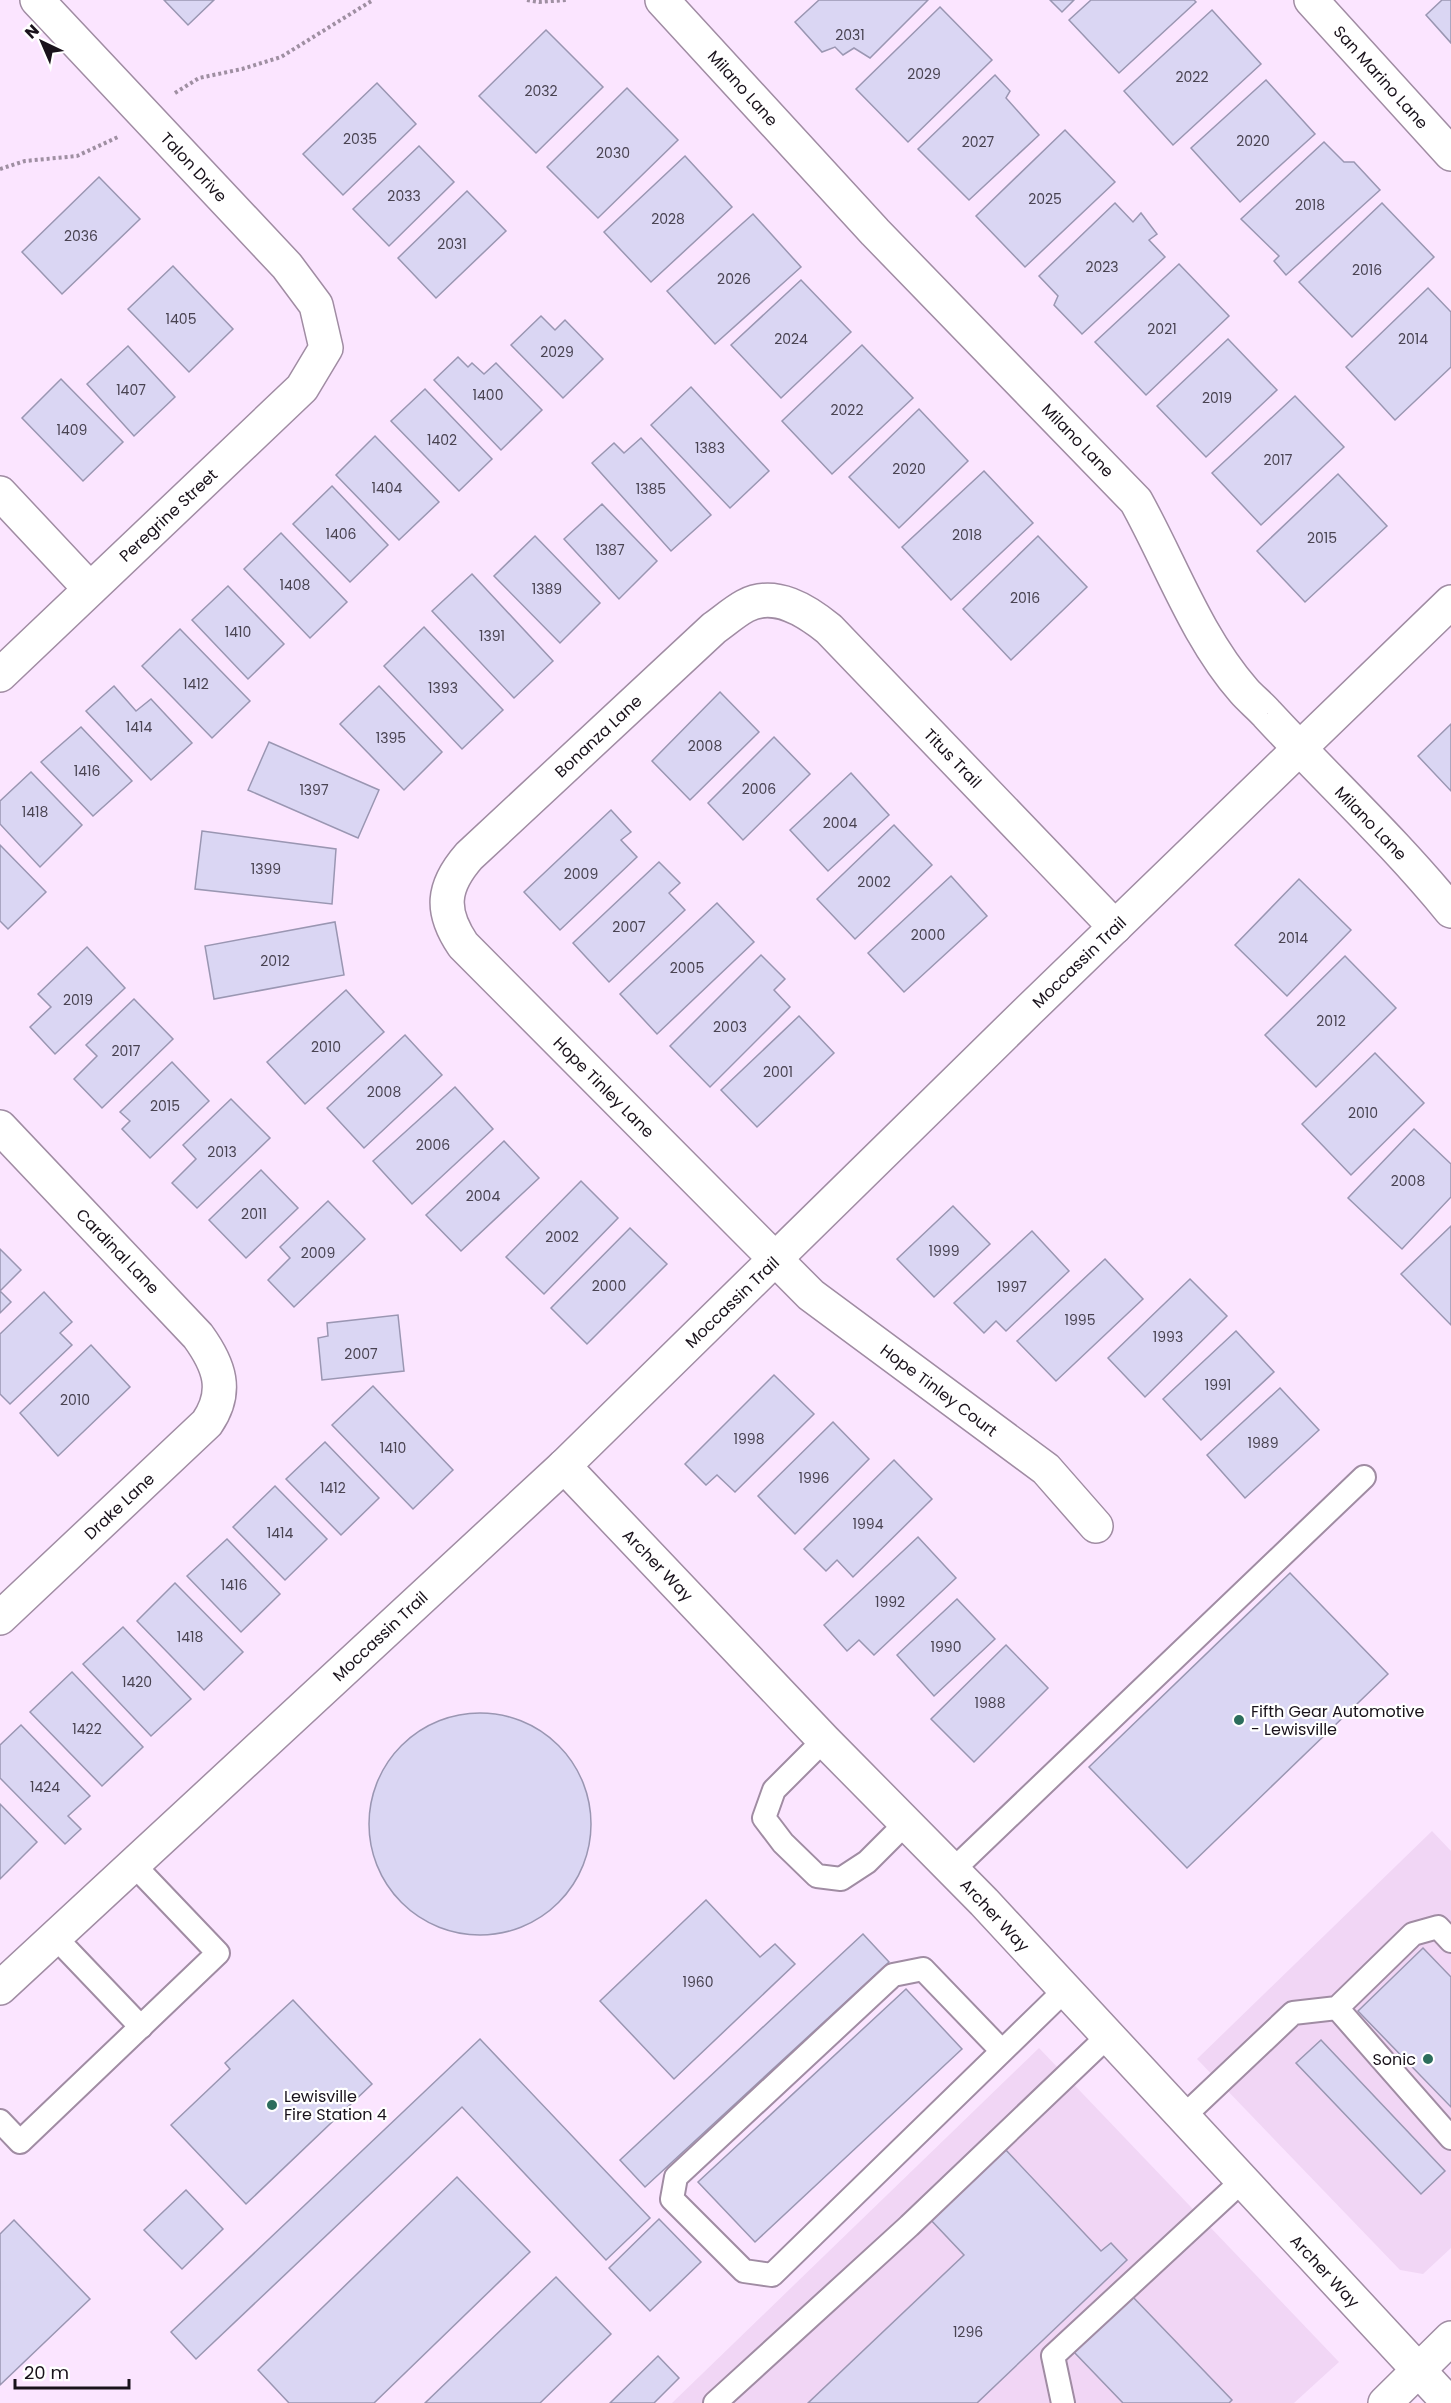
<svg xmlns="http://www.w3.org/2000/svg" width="1451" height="2403" font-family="Poppins,sans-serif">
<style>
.built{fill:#f1d6f5}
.building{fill:#dad6f3;stroke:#9a96b2;stroke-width:1.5}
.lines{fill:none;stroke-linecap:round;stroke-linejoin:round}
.service-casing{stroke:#a08ca3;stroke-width:26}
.minor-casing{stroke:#a08ca3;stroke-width:36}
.secondary-casing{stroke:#a08ca3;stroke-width:36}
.path{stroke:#9f8fa2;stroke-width:4;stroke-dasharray:3 3;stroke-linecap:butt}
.service{stroke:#fff;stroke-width:22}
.minor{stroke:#fff;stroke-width:33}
.secondary{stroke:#fff;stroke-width:33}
.poi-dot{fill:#2c6d5c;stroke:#fff;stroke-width:2}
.labels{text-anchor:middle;stroke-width:4.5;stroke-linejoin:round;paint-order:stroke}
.number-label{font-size:14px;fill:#494351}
.street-label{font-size:16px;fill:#19121b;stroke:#fff}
.poi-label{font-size:16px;fill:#19121b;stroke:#fff;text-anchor:start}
</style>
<rect width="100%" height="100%" fill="#fbe5ff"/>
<g class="built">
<path d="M 1432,1831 L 1451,1851 L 1451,2248 L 1423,2274 L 1400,2270 L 1197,2059 Z"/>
<path d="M 1039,2048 L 1339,2362 L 1294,2403 L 672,2403 Z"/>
</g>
<g class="building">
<path d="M 164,0 L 214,0 L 188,25 Z"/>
<path d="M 819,0 L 928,0 L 870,58 L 854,48 L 843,55 L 835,47 L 822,52 L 795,22 Z"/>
<path d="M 1050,0 L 1074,0 L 1062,12 Z"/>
<path d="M 1091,0 L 1194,0 L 1196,2 L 1119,73 L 1069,20 Z"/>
<path d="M 1442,0 L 1451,0 L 1451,43 L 1426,15 Z"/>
<path d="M 940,7 L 992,60 L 908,142 L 856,89 Z"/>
<path d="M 1212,10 L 1261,64 L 1173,145 L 1124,91 Z"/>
<path d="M 546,30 L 603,87 L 536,153 L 479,96 Z"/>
<path d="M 995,75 L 1010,91 L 1006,98 L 1039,135 L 969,200 L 918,149 Z"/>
<path d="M 1266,80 L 1315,134 L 1240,202 L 1191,148 Z"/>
<path d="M 377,83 L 416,124 L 343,195 L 303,154 Z"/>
<path d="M 627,88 L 678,140 L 598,218 L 547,167 Z"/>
<path d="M 1065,130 L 1115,182 L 1025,267 L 976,216 Z"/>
<path d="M 1324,142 L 1344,162 L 1354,162 L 1380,190 L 1286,275 L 1274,261 L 1279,256 L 1241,219 Z"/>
<path d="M 419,146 L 454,182 L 389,246 L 353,209 Z"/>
<path d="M 685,156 L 732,207 L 651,282 L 604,232 Z"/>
<path d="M 99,177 L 140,219 L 62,294 L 22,252 Z"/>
<path d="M 467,191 L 506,231 L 436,298 L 398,258 Z"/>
<path d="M 1115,203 L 1133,222 L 1141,213 L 1157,234 L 1149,240 L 1165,257 L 1082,334 L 1054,305 L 1058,296 L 1039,276 Z"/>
<path d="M 1382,203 L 1434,257 L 1352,337 L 1299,282 Z"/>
<path d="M 753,214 L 801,267 L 715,344 L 667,291 Z"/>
<path d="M 1179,264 L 1229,316 L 1146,395 L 1095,342 Z"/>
<path d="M 173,266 L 233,329 L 189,372 L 128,309 Z"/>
<path d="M 801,280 L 851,332 L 781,398 L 731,345 Z"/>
<path d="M 1428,288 L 1451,312 L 1451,367 L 1395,420 L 1346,367 Z"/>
<path d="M 541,316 L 555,330 L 565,320 L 603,359 L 563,398 L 511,345 Z"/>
<path d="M 1228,339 L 1277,390 L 1206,457 L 1157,406 Z"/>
<path d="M 862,345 L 913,398 L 832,474 L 782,421 Z"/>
<path d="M 128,346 L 175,397 L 134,436 L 87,384 Z"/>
<path d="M 458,357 L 468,367 L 472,363 L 484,374 L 496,363 L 542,410 L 501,450 L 434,380 Z"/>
<path d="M 61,379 L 123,442 L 83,481 L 22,418 Z"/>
<path d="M 691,387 L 769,471 L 730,508 L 651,425 Z"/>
<path d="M 425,389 L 492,459 L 459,491 L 391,421 Z"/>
<path d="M 1295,396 L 1344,447 L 1261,525 L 1212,473 Z"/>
<path d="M 919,409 L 968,461 L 899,528 L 849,477 Z"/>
<path d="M 375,436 L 439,502 L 399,540 L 336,475 Z"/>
<path d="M 641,438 L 711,515 L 671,551 L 592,463 L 614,443 L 624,453 Z"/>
<path d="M 984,471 L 1033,523 L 951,600 L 902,547 Z"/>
<path d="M 1338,474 L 1387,526 L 1305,602 L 1257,551 Z"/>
<path d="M 332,486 L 388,545 L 350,582 L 293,524 Z"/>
<path d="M 602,504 L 657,561 L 619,599 L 564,539 Z"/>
<path d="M 281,533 L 347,602 L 310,638 L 244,569 Z"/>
<path d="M 535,536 L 600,603 L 560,643 L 494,576 Z"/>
<path d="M 1038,536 L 1087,587 L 1011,660 L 963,609 Z"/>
<path d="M 472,574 L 553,661 L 514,698 L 432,611 Z"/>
<path d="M 228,586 L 284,644 L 248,679 L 192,620 Z"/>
<path d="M 424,627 L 503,710 L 462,749 L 384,666 Z"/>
<path d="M 180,629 L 250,701 L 212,738 L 142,666 Z"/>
<path d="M 114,686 L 136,711 L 151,699 L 192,743 L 151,780 L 86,711 Z"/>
<path d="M 379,686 L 442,752 L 404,790 L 340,724 Z"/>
<path d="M 720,692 L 759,732 L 690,800 L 652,761 Z"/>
<path d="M 1451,724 L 1451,791 L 1418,756 Z"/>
<path d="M 81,727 L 132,781 L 93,816 L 41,762 Z"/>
<path d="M 774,737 L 810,774 L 743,840 L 708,803 Z"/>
<path d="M 269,742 L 379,790 L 358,838 L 248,790 Z"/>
<path d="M 31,772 L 82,825 L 40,867 L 0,824 L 0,801 Z"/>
<path d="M 851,773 L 889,815 L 828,871 L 790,830 Z"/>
<path d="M 611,810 L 631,832 L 621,840 L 637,857 L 560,930 L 524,892 Z"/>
<path d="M 894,825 L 932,865 L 855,939 L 817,899 Z"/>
<path d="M 202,831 L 336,849 L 332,904 L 195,889 Z"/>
<path d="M 0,845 L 46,892 L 8,929 L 0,921 Z"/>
<path d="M 659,862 L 680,883 L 669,893 L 685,910 L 609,982 L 573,943 Z"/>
<path d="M 951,876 L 987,916 L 904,992 L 868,953 Z"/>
<path d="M 1299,879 L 1351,930 L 1287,996 L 1235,945 Z"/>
<path d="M 717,903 L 754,942 L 657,1034 L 620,994 Z"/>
<path d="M 335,922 L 344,975 L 214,999 L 205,946 Z"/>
<path d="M 87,947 L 125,988 L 55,1054 L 30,1027 L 51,1007 L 38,994 Z"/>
<path d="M 761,955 L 785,979 L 774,990 L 790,1007 L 710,1087 L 670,1046 Z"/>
<path d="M 1345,956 L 1396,1008 L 1316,1087 L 1265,1035 Z"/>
<path d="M 346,990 L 384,1032 L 305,1104 L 267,1062 Z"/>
<path d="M 134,999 L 173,1039 L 102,1108 L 74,1079 L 97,1056 L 86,1045 Z"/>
<path d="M 799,1016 L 834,1053 L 757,1127 L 721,1090 Z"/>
<path d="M 405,1035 L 442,1075 L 364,1148 L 327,1108 Z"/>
<path d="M 1375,1053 L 1424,1103 L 1351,1175 L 1302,1124 Z"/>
<path d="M 172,1062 L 209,1101 L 150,1158 L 122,1129 L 130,1121 L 120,1112 Z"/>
<path d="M 455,1087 L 493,1129 L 412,1204 L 373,1161 Z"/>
<path d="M 231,1099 L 270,1138 L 197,1208 L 172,1183 L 196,1159 L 183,1145 Z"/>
<path d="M 1414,1129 L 1451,1164 L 1451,1197 L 1402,1249 L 1348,1198 Z"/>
<path d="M 504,1141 L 539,1178 L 461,1251 L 426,1215 Z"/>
<path d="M 261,1170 L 298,1208 L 246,1258 L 209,1220 Z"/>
<path d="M 581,1181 L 618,1218 L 544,1294 L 506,1257 Z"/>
<path d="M 328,1201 L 365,1239 L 294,1307 L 268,1280 L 290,1258 L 280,1247 Z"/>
<path d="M 953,1206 L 990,1244 L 934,1297 L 897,1259 Z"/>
<path d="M 1451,1226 L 1451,1325 L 1401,1274 Z"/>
<path d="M 630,1228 L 667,1264 L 587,1344 L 551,1308 Z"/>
<path d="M 1032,1231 L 1069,1271 L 1006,1331 L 996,1321 L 984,1333 L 954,1303 Z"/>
<path d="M 0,1249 L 21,1270 L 0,1291 Z"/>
<path d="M 1105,1259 L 1143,1299 L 1056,1381 L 1017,1341 Z"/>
<path d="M 1190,1279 L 1227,1316 L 1145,1397 L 1108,1358 Z"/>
<path d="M 0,1291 L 11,1302 L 0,1313 Z"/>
<path d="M 44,1292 L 72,1322 L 60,1333 L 72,1345 L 10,1404 L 0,1394 L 0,1334 Z"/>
<path d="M 398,1315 L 404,1371 L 322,1380 L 318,1338 L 328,1336 L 327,1323 Z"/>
<path d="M 1236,1331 L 1274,1372 L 1201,1440 L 1163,1399 Z"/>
<path d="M 91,1345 L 130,1387 L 58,1456 L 20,1413 Z"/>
<path d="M 774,1375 L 814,1414 L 735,1492 L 717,1475 L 706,1485 L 685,1464 Z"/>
<path d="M 373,1386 L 453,1470 L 413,1509 L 332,1425 Z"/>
<path d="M 1280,1388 L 1319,1430 L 1245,1498 L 1207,1455 Z"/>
<path d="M 833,1422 L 869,1459 L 795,1534 L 758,1496 Z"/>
<path d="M 325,1442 L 379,1498 L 341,1535 L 286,1479 Z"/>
<path d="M 894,1460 L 932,1499 L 853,1577 L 837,1560 L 826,1571 L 804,1549 Z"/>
<path d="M 275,1486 L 327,1539 L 285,1580 L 233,1527 Z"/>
<path d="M 918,1537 L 956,1578 L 874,1655 L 859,1640 L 847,1651 L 824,1625 Z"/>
<path d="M 227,1539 L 280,1594 L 241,1632 L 187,1576 Z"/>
<path d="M 1290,1573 L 1388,1674 L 1187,1868 L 1089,1767 Z"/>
<path d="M 175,1583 L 243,1652 L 204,1690 L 137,1621 Z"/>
<path d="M 957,1599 L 995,1639 L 934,1696 L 897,1655 Z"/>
<path d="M 123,1627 L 191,1699 L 151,1736 L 83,1664 Z"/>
<path d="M 1006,1645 L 1048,1688 L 974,1762 L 931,1719 Z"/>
<path d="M 72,1672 L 143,1747 L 102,1786 L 30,1712 Z"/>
<circle cx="480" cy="1824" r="111"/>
<path d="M 21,1725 L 90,1796 L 68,1816 L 81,1829 L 65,1844 L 0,1778 L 0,1745 Z"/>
<path d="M 0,1804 L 37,1842 L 0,1879 Z"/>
<path d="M 706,1900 L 760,1957 L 775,1944 L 795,1964 L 674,2079 L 600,2001 Z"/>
<path d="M 863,1934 L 889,1962 L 645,2187 L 620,2160 Z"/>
<path d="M 1423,1948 L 1451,1977 L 1451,2107 L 1358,2011 Z"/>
<path d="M 906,1989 L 962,2049 L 755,2242 L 698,2182 Z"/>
<path d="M 293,2000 L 372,2084 L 246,2204 L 171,2125 L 230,2069 L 225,2063 Z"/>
<path d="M 480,2039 L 650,2218 L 606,2260 L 462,2107 L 196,2359 L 171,2332 Z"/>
<path d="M 1321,2040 L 1445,2171 L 1421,2194 L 1296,2063 Z"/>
<path d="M 1004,2148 L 1101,2251 L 1111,2243 L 1127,2260 L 977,2403 L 808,2403 L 964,2255 L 929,2218 Z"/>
<path d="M 457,2177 L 530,2252 L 374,2403 L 289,2403 L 258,2370 Z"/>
<path d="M 186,2190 L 223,2229 L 182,2269 L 144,2230 Z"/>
<path d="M 659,2219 L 701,2262 L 650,2311 L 609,2268 Z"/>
<path d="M 14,2220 L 90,2299 L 0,2385 L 0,2234 Z"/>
<path d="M 556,2277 L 611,2334 L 540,2403 L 425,2403 Z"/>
<path d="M 1131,2295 L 1232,2400 L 1229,2403 L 1123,2403 L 1073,2351 Z"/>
<path d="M 658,2356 L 679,2378 L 654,2403 L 610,2403 Z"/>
</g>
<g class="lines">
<defs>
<g id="service">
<path d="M 824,1740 L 774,1790 L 764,1818 L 783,1843 L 817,1876 L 841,1879 L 867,1862 L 906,1823"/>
<path d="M 953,1870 L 1364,1477"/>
<path d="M 55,1937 L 141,2027"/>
<path d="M 1337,2008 L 1451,2138"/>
<path d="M 1002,2051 L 923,1969 L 893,1975 L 676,2177 L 672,2199 L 744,2271 L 772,2275 L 1065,1990"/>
<path d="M 1183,2117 L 1293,2013 L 1337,2008 L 1413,1934 L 1438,1927 L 1451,1941"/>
<path d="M 0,2121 L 20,2142 L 218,1953 L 133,1864"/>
<path d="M 715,2403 L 909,2226 L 1108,2036"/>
<path d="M 1063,2403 L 1053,2356 L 1242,2181"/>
</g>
<g id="minor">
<path d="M 662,0 L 875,232 L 1136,501 C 1171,564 1196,636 1244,691 C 1251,699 1260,706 1267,714 C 1328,780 1394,841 1451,911"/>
<path d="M 1311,0 L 1451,154"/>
<path d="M 0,493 L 90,589"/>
<path d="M 0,675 L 302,388 L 326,348 L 316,305 L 287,266 L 37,0"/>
<path d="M 0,1127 L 198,1336 C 219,1365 229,1391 207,1423 L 0,1618"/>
<path d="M 564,1466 L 824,1740 L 984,1902 L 1449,2403"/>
<path d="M 1096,1526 L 1046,1469 L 811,1295 L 463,945 C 440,911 442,887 469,856 L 714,628 C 724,621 734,612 745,606 C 775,590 807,611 829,629 L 1115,927"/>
<path d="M 0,1988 L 564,1466 L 1029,1010 L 1451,602"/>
</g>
<path id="secondary" d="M 1385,2403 L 1451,2338"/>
</defs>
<use href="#service" class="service-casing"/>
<use href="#minor" class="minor-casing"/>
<use href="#secondary" class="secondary-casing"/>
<g class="path">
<path d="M 527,0 L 539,2 L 566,0"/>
<path d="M 175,93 L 199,78 L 242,69 L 281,57 L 373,0"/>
<path d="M 0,169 L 25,161 L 77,156 L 118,137"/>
</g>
<use href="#service" class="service"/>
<use href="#minor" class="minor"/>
<use href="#secondary" class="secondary"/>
</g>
<g class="poi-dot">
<circle cx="1239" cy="1720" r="6"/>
<circle cx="1428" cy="2059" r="6"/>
<circle cx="272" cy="2105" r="6"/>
</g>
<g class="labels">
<g class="number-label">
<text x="850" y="40">2031</text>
<text x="924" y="79">2029</text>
<text x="1192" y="82">2022</text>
<text x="541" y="96">2032</text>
<text x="360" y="144">2035</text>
<text x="1253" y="146">2020</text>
<text x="978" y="147">2027</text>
<text x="613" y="158">2030</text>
<text x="404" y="201">2033</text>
<text x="1045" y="204">2025</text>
<text x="1310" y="210">2018</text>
<text x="668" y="224">2028</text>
<text x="81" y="241">2036</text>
<text x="452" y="249">2031</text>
<text x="1102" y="272">2023</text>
<text x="1367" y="275">2016</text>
<text x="734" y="284">2026</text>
<text x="181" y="324">1405</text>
<text x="1162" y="334">2021</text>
<text x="791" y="344">2024</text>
<text x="1413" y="344">2014</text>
<text x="557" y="357">2029</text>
<text x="131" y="395">1407</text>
<text x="488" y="400">1400</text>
<text x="1217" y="403">2019</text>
<text x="847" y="415">2022</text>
<text x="72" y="435">1409</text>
<text x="442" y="445">1402</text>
<text x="710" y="453">1383</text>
<text x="1278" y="465">2017</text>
<text x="909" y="474">2020</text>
<text x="387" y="493">1404</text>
<text x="651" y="494">1385</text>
<text x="341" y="539">1406</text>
<text x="967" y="540">2018</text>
<text x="1322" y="543">2015</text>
<text x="610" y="555">1387</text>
<text x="295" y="590">1408</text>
<text x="547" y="594">1389</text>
<text x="1025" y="603">2016</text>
<text x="238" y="637">1410</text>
<text x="492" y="641">1391</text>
<text x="196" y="689">1412</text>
<text x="443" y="693">1393</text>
<text x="139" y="732">1414</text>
<text x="391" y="743">1395</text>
<text x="705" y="751">2008</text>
<text x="87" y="776">1416</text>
<text x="759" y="794">2006</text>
<text x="314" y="795">1397</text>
<text x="35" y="817">1418</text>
<text x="840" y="828">2004</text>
<text x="266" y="874">1399</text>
<text x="581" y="879">2009</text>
<text x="874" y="887">2002</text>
<text x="629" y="932">2007</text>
<text x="928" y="940">2000</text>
<text x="1293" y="943">2014</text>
<text x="275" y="966">2012</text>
<text x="687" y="973">2005</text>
<text x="78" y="1005">2019</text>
<text x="1331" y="1026">2012</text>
<text x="730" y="1032">2003</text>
<text x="326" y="1052">2010</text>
<text x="126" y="1056">2017</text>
<text x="778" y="1077">2001</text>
<text x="384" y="1097">2008</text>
<text x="165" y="1111">2015</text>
<text x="1363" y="1118">2010</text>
<text x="433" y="1150">2006</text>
<text x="222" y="1157">2013</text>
<text x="1408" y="1186">2008</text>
<text x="483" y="1201">2004</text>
<text x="254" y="1219">2011</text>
<text x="562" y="1242">2002</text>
<text x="944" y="1256">1999</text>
<text x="318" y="1258">2009</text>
<text x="609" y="1291">2000</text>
<text x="1012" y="1292">1997</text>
<text x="1080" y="1325">1995</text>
<text x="1168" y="1342">1993</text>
<text x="361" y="1359">2007</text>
<text x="1218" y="1390">1991</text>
<text x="75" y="1405">2010</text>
<text x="749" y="1444">1998</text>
<text x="1263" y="1448">1989</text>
<text x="393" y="1453">1410</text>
<text x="814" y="1483">1996</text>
<text x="333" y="1493">1412</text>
<text x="868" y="1529">1994</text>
<text x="280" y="1538">1414</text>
<text x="234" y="1590">1416</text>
<text x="890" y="1607">1992</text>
<text x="190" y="1642">1418</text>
<text x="946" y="1652">1990</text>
<text x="137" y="1687">1420</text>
<text x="990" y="1708">1988</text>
<text x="87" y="1734">1422</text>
<text x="45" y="1792">1424</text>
<text x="698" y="1987">1960</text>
<text x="968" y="2337">1296</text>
</g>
<g class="street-label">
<text transform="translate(1381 77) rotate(48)" y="6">San Marino Lane</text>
<text transform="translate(743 88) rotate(48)" y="6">Milano Lane</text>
<text transform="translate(194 167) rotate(47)" y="6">Talon Drive</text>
<text transform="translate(1078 440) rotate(46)" y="6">Milano Lane</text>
<text transform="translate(168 515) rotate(-43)" y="6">Peregrine Street</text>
<text transform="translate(598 736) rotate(-43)" y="6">Bonanza Lane</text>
<text transform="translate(953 758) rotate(46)" y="6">Titus Trail</text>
<text transform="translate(1371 823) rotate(46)" y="6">Milano Lane</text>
<text transform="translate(1079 962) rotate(-44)" y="6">Moccassin Trail</text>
<text transform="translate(604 1087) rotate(45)" y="6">Hope Tinley Lane</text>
<text transform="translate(118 1251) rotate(46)" y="6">Cardinal Lane</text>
<text transform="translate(732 1302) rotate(-44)" y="6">Moccassin Trail</text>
<text transform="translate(939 1390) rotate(37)" y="6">Hope Tinley Court</text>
<text transform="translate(119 1506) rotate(-43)" y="6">Drake Lane</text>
<text transform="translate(658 1565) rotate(46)" y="6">Archer Way</text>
<text transform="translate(380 1636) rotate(-43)" y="6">Moccassin Trail</text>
<text transform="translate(995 1915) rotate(47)" y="6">Archer Way</text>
<text transform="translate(1325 2271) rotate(47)" y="6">Archer Way</text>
</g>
<g class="poi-label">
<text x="1251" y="1717">Fifth Gear Automotive<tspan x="1251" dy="18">- Lewisville</tspan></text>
<text x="1416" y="2065" text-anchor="end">Sonic</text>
<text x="284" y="2102">Lewisville<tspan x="284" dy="18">Fire Station 4</tspan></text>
</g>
</g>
<g transform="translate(42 42) rotate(316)" stroke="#ffffff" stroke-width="4.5" paint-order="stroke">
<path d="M0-4.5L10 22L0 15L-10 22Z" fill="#19121b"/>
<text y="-9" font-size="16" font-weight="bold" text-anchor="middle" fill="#19121b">N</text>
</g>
<path d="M15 2379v9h114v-9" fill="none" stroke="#19121b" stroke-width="3"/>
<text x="24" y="2379" font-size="18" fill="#19121b" stroke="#ffffff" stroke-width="4.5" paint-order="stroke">20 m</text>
</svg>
